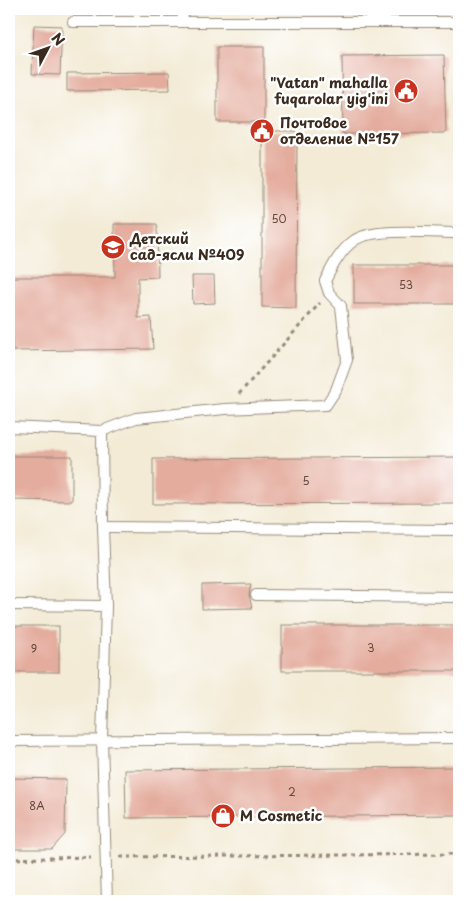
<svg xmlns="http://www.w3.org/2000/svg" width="468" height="910" font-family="'Playpen Sans',sans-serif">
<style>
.building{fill:#e4ac9d}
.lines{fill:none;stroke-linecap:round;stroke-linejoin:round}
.lane-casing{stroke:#978a7a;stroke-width:12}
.path{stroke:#978a7a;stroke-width:3;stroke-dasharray:4 4;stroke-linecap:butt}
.lane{stroke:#fff;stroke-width:10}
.labels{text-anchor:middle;stroke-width:5;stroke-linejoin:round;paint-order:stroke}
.number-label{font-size:11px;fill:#654a3e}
.poi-label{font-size:14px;font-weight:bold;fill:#3b2a1e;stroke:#fff;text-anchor:start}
</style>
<rect width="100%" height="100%" fill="#fff"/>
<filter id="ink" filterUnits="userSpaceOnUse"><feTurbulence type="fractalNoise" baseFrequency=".02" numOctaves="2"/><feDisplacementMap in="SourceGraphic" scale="10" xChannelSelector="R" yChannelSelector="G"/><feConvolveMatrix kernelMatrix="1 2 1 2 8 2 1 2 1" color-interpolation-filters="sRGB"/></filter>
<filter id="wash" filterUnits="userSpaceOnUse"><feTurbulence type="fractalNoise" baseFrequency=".0096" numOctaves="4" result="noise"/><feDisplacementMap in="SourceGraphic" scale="20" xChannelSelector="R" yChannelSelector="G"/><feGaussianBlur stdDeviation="1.12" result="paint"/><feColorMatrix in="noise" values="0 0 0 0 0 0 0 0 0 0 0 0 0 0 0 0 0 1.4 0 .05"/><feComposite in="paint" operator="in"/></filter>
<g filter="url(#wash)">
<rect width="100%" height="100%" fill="#f3ebd6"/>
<g id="blocks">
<g class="building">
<path d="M 34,25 L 62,26 L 60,75 L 32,74 Z"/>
<rect x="217" y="47" width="47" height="75"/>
<path d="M 444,55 L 446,133 L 343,134 L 342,56 Z"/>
<path d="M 169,72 L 170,90 L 67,91 L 67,73 Z"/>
<path d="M 262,131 L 297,131 L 296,308 L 262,307 Z"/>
<path d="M 114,224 L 157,224 L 158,277 L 138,278 L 138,318 L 151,317 L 153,349 L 12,351 L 12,317 L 9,317 L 9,277 L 115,277 Z"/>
<rect x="354" y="265" width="105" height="39"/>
<path d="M 192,276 L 214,276 L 215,303 L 193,304 Z"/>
<path d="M 12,456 L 72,456 L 72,501 L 12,500 Z"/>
<path d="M 459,457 L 459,503 L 153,504 L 153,459 Z"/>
<path d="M 251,584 L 249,595 L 252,608 L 202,609 L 202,585 Z"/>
<rect x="282" y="625" width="177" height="46"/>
<rect x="9" y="626" width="50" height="46"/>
<path d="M 459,767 L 459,815 L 126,818 L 125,770 Z"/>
<path d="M 9,778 L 66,779 L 65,834 L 52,849 L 9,849 Z"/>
</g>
</g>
</g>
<g filter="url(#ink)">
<use href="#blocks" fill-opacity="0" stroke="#978a7a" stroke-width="1"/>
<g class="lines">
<defs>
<g id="lane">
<path d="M 182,9 L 183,21"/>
<path d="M 73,22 L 459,22"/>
<path d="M 9,427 L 102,431 L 103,527 L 106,606 L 102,740 L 107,901"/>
<path d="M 102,431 L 136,418 L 225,409 L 326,405 L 336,390 L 347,360 L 341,306 L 329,293 L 325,281 C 332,267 341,249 355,240 C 373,227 435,233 459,233"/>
<path d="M 103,527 L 459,530"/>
<path d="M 256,595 L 459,597"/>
<path d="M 9,605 L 106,606"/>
<path d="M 9,741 L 459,738"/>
</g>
</defs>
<use href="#lane" class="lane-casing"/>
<g class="path">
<path d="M 239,394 L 320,303"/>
<path d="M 120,857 L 459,854"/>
<path d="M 9,859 L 91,857"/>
</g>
<use href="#lane" class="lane"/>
</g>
</g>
<defs>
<symbol id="civic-disc" viewBox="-11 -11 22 22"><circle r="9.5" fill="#c8321e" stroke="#fff"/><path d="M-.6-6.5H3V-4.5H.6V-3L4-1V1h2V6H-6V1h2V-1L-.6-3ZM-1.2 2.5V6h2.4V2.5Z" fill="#fff"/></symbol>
<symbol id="school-disc" viewBox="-11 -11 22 22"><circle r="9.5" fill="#c8321e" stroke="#fff"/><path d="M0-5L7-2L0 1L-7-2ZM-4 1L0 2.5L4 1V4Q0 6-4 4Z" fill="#fff"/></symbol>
<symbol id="shop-disc" viewBox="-11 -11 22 22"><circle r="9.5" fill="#c8321e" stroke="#fff"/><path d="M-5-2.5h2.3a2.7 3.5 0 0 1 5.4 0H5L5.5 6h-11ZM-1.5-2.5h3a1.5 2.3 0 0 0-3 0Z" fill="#fff"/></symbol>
</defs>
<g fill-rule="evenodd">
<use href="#civic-disc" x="392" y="77" width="28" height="28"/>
<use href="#civic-disc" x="248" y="117" width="28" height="28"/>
<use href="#school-disc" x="99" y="233" width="28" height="28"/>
<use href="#shop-disc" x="209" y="802" width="28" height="28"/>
</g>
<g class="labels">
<g class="number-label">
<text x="279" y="223">50</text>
<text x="406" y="289">53</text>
<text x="306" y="485">5</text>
<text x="371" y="652">3</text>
<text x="34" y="653">9</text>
<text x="292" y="796">2</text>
<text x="37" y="810">8A</text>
</g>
<g class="poi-label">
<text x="388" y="88" text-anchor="end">"Vatan" mahalla<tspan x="388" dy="16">fuqarolar yig'ini</tspan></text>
<text x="280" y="128">Почтовое<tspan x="280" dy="16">отделение №157</tspan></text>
<text x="130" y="244">Детский<tspan x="130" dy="16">сад-ясли №409</tspan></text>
<text x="240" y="821">M Cosmetic</text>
</g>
</g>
<rect width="468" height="910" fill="none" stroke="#fff" stroke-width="30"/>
<g transform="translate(48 48) rotate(49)" stroke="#ffffff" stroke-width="4" paint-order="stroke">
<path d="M0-4L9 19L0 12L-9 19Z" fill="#3b2a1e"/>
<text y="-8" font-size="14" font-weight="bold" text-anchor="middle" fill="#3b2a1e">N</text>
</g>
</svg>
